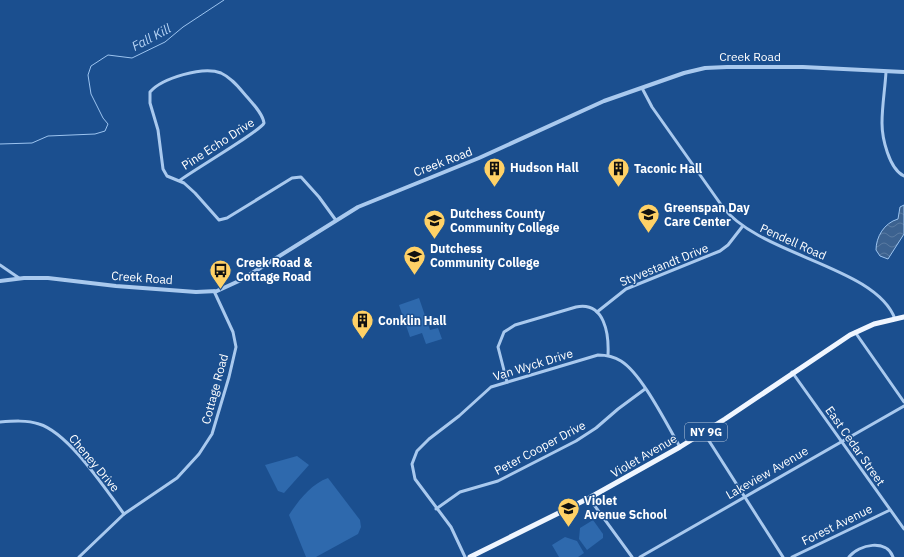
<svg xmlns="http://www.w3.org/2000/svg" width="904" height="557" font-family="'IBM Plex Sans',sans-serif">
<style>
.park{fill:#2e69ad}
.water{fill:url(#water-waves);stroke:#9cc4f0}
.lines{fill:none;stroke-linecap:round;stroke-linejoin:round}
.stream{stroke:#9cc4f0;stroke-width:1}
.minor{stroke:#a9c9ee;stroke-width:3}
.tertiary{stroke:#a9c9ee;stroke-width:4}
.primary{stroke:#f0f6ff;stroke-width:5}
.labels{text-anchor:middle;stroke-width:3;stroke-linejoin:round;paint-order:stroke}
.shield{fill:#1b4f8f;stroke:#bbcadd;stroke-width:1}
.shield-label{font-size:11px;font-weight:bold;fill:#fff}
.street-label{font-size:12px;fill:#fff;stroke:#1b4f8f}
.poi-label{font-size:12px;font-weight:bold;fill:#fff;stroke:#1b4f8f;text-anchor:start}
.water-label{font-size:13px;font-style:italic;fill:#b5d3f5;stroke:#1b4f8f}
</style>
<defs>
<pattern id="water-waves" width="16" height="10" patternUnits="userSpaceOnUse"><rect width="16" height="10" fill="#3c6290"/><path d="M0 5q4-4 8 0t8 0" fill="none" stroke="#597aa1"/></pattern>
</defs>
<rect width="100%" height="100%" fill="#1b4f8f"/>
<g class="park">
<path d="M 419,298 L 430,330 L 438,328 L 442,339 L 426,344 L 422,333 L 410,337 L 399,305 Z"/>
<path d="M 297,456 L 309,465 L 284,493 L 278,491 L 265,465 Z"/>
<path d="M 328,478 L 360,520 L 361,527 L 358,534 L 316,557 L 306,557 L 289,515 C 298,501 311,484 328,478 Z"/>
<path d="M 593,520 L 603,534 L 603,538 L 587,550 L 579,539 L 580,528 Z"/>
<path d="M 565,537 L 577,541 L 584,553 L 578,557 L 559,557 L 552,545 Z"/>
</g>
<path class="water" d="M 904,205 L 904,234 L 888,259 L 880,256 L 876,250 C 876,237 884,223 898,219 L 900,207 Z"/>
<g class="lines">
<path class="stream" d="M 0,144 L 32,143 L 48,136 L 95,134 L 105,131 L 108,124 L 103,118 L 91,94 L 88,75 L 91,66 L 108,55 L 132,58 L 165,42 L 183,27 L 224,0"/>
<g class="minor">
<path d="M 886,72 C 885,89 882,106 882,123 C 882,138 889,169 904,176"/>
<path d="M 642,88 L 652,107 L 722,206 C 759,256 876,266 895,319"/>
<path d="M 179,181 C 192,171 262,130 264,123 C 263,114 254,105 248,98 C 240,89 232,78 221,73 C 203,66 162,78 150,92 L 150,103 L 158,130 L 163,169 L 167,176 L 184,183 L 195,193 L 219,220 L 227,218 L 292,178 L 301,177 L 319,197 L 335,219"/>
<path d="M 0,265 L 19,278"/>
<path d="M 597,312 L 626,289 L 720,251 L 728,245 L 742,227"/>
<path d="M 855,332 L 904,402"/>
<path d="M 792,372 L 904,529"/>
<path d="M 507,382 L 498,347 L 504,332 L 515,325 L 576,307 C 605,301 609,335 608,355"/>
<path d="M 0,422 C 13,421 27,420 39,424 C 69,433 106,490 124,514"/>
<path d="M 704,433 L 783,557"/>
<path d="M 589,498 L 632,557"/>
<path d="M 436,509 L 460,492 L 498,481 L 576,441 L 596,428 L 618,409 L 645,389"/>
<path d="M 79,557 L 124,514 L 177,478 L 199,454 L 212,434 L 229,377 L 236,347 L 233,332 L 214,291"/>
<path d="M 465,557 L 451,527 L 415,479 L 412,464 L 417,451 L 429,439 L 459,416 L 491,387 L 598,355 C 607,355 613,356 621,361 C 642,374 667,425 680,447"/>
<path d="M 640,557 L 904,406"/>
<path d="M 792,557 L 890,510"/>
<path d="M 849,557 C 859,544 887,539 893,557"/>
</g>
<path class="tertiary" d="M 0,281 L 24,278 L 48,278 L 116,286 L 196,292 L 217,291 L 241,280 L 358,207 L 479,158 L 604,101 L 684,73 L 705,68 L 727,67 L 803,67 L 904,72"/>
<path class="primary" d="M 470,557 L 589,498 L 680,447 L 725,419 L 850,335 L 874,324 L 904,317"/>
</g>
<defs>
<symbol id="building-pin" viewBox="-11 -11 22 30"><path d="M0 17L-7.5 6A9.5 9.5 0 1 1 7.5 6Z" fill="#ffd166" stroke="#1b4f8f"/><path d="M-4-6H4V6H1V3H-1V6H-4ZM-2.5-4.3h1.7v1.8h-1.7ZM.8-4.3h1.7v1.8H.8ZM-2.5-1h1.7V.8h-1.7ZM.8-1h1.7V.8H.8Z" fill="#111"/></symbol>
<symbol id="school-pin" viewBox="-11 -11 22 30"><path d="M0 17L-7.5 6A9.5 9.5 0 1 1 7.5 6Z" fill="#ffd166" stroke="#1b4f8f"/><path d="M0-5L7-2L0 1L-7-2ZM-4 1L0 2.5L4 1V4Q0 6-4 4Z" fill="#111"/></symbol>
<symbol id="university-pin" viewBox="-11 -11 22 30"><path d="M0 17L-7.5 6A9.5 9.5 0 1 1 7.5 6Z" fill="#ffd166" stroke="#1b4f8f"/><path d="M0-5L7-2L0 1L-7-2ZM-4 1L0 2.5L4 1V4Q0 6-4 4Z" fill="#111"/></symbol>
<symbol id="bus-pin" viewBox="-11 -11 22 30"><path d="M0 17L-7.5 6A9.5 9.5 0 1 1 7.5 6Z" fill="#ffd166" stroke="#1b4f8f"/><path d="M-5-6H5V4H4V6H2V4H-2V6H-4V4H-5ZM-3.5-4V0h7V-4ZM-3.5 1.2v1.5H-2V1.2ZM2 1.2v1.5H3.5V1.2Z" fill="#111"/></symbol>
</defs>
<g fill-rule="evenodd">
<use href="#building-pin" x="482" y="156" width="25" height="34"/>
<use href="#building-pin" x="606" y="156" width="25" height="34"/>
<use href="#school-pin" x="636" y="202" width="25" height="34"/>
<use href="#school-pin" x="422" y="208" width="25" height="34"/>
<use href="#university-pin" x="402" y="244" width="25" height="34"/>
<use href="#bus-pin" x="208" y="258" width="25" height="34"/>
<use href="#building-pin" x="350" y="308" width="25" height="34"/>
<use href="#school-pin" x="556" y="496" width="25" height="34"/>
</g>
<g class="labels">
<rect class="shield" x="685" y="423" width="42" height="18" rx="3"/>
<g class="shield-label">
<text x="706" y="436">NY 9G</text>
</g>
<g class="street-label">
<text x="750" y="61">Creek Road</text>
<text transform="translate(218 144) rotate(-33)" y="4">Pine Echo Drive</text>
<text transform="translate(443 162) rotate(-21)" y="4">Creek Road</text>
<text transform="translate(793 242) rotate(24)" y="4">Pendell Road</text>
<text transform="translate(664 265) rotate(-22)" y="4">Styvestandt Drive</text>
<text transform="translate(142 278) rotate(4)" y="4">Creek Road</text>
<text transform="translate(533 365) rotate(-17)" y="4">Van Wyck Drive</text>
<text transform="translate(215 389) rotate(-75)" y="4">Cottage Road</text>
<text transform="translate(855 446) rotate(55)" y="4">East Cedar Street</text>
<text transform="translate(540 448) rotate(-28)" y="4">Peter Cooper Drive</text>
<text transform="translate(644 456) rotate(-30)" y="4">Violet Avenue</text>
<text transform="translate(94 463) rotate(50)" y="4">Cheney Drive</text>
<text transform="translate(767 473) rotate(-30)" y="4">Lakeview Avenue</text>
<text transform="translate(837 525) rotate(-26)" y="4">Forest Avenue</text>
</g>
<g class="poi-label">
<text x="510" y="172">Hudson Hall</text>
<text x="634" y="173">Taconic Hall</text>
<text x="664" y="212">Greenspan Day<tspan x="664" dy="14">Care Center</tspan></text>
<text x="450" y="218">Dutchess County<tspan x="450" dy="14">Community College</tspan></text>
<text x="430" y="253">Dutchess<tspan x="430" dy="14">Community College</tspan></text>
<text x="236" y="267">Creek Road &amp;<tspan x="236" dy="14">Cottage Road</tspan></text>
<text x="378" y="325">Conklin Hall</text>
<text x="584" y="505">Violet<tspan x="584" dy="14">Avenue School</tspan></text>
</g>
<g class="water-label">
<text transform="translate(151 37) rotate(-28)" y="5">Fall Kill</text>
</g>
</g>
</svg>
